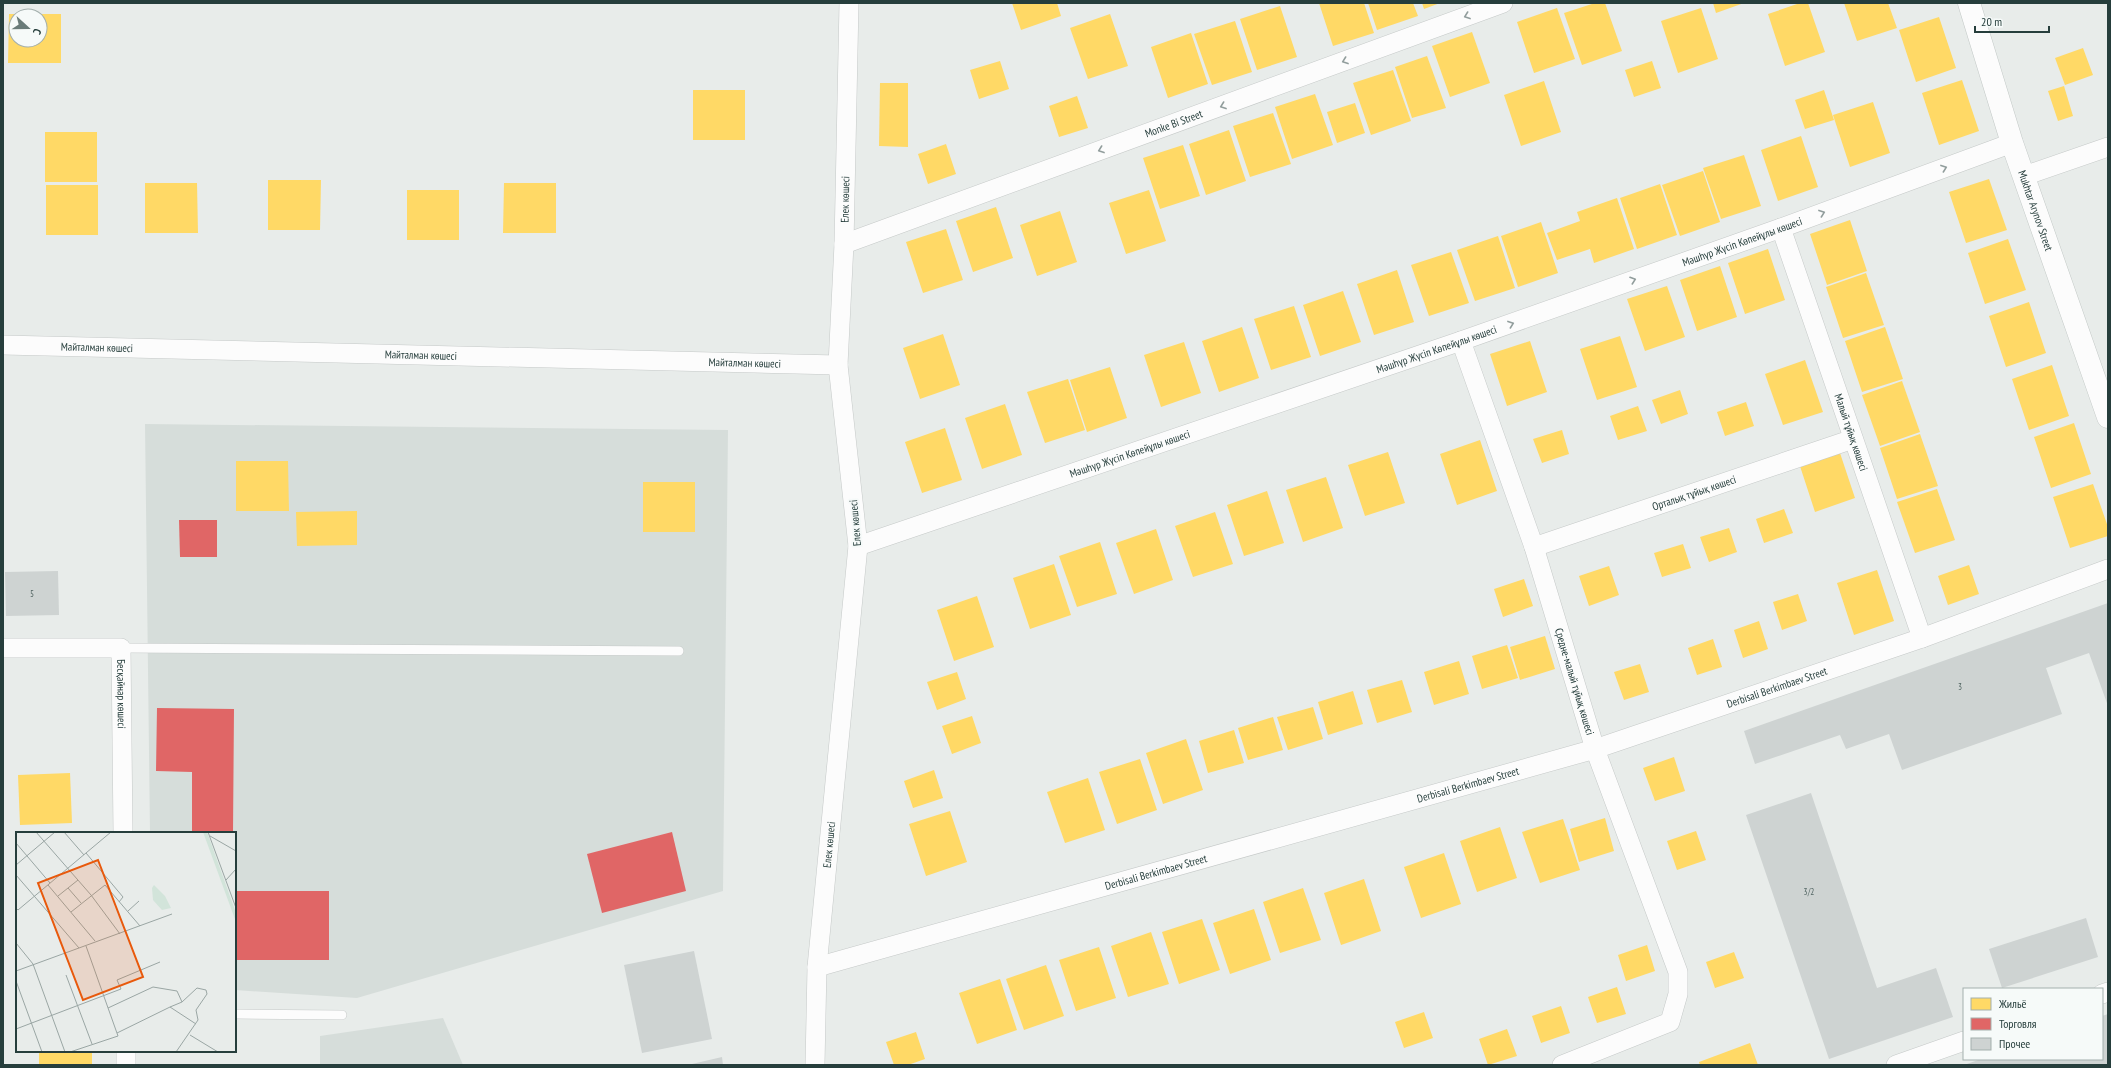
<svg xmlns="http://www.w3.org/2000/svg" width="2111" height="1068" font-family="'PT Sans Narrow',sans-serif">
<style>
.built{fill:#d6ddda}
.homes{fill:#ffd966;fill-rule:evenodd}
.shops{fill:#e06666}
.building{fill:#ced3d2}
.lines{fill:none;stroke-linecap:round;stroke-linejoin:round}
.lane-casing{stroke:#c5c9c8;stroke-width:10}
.street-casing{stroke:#c5c9c8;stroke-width:20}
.secondary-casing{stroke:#c3c9c7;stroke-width:23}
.lane{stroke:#fcfcfc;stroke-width:9}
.street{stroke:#fcfcfc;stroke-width:19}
.secondary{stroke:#fcfcfc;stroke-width:22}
.oneway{stroke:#919d9c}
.labels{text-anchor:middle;stroke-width:4;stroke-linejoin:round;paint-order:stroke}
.number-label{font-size:9px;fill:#516462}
.street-label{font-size:11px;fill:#263e3c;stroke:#f6faf9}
.inset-road{fill:none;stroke:#9aa6a4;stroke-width:1}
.view{fill:#e8590c;fill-opacity:0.15;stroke:#e8590c;stroke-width:2}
.inset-edge{fill:none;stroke:#263e3c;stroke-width:2}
</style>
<rect width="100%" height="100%" fill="#e8ecea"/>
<g class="built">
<path d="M 145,424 L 728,430 L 723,891 L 357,998 L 235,990 L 235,833 L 150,833 Z"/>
<path d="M 443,1018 L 463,1065 L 320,1065 L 320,1036 Z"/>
</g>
<g class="homes">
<path d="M 1012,3 L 1057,3 L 1061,16 L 1021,30 Z"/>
<path d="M 1319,3 L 1364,3 L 1374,33 L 1333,46 Z"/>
<path d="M 1368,3 L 1413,3 L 1418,16 L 1377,30 Z"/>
<path d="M 1422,3 L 1440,3 L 1424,9 Z"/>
<path d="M 1595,3 L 1605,3 L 1622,51 L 1582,65 L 1564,13 Z"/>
<path d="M 1713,3 L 1744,3 L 1716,13 Z"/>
<path d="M 1800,3 L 1808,3 L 1825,52 L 1785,66 L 1768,14 Z"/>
<path d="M 1844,3 L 1888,3 L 1897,28 L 1857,41 Z"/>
<path d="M 1280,6 L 1297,57 L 1257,70 L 1240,19 Z"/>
<path d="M 1557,8 L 1575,59 L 1534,73 L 1517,22 Z"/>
<path d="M 1701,8 L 1718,59 L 1678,73 L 1661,21 Z"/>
<path d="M 9,14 L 61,14 L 61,63 L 8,63 ZM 16,16 L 40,16 L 40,40 L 16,40 Z"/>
<path d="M 1110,14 L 1128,66 L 1088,79 L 1070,28 Z"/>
<path d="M 1939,17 L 1956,68 L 1916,82 L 1899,30 Z"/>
<path d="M 1235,21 L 1252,72 L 1212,85 L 1194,34 Z"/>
<path d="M 1472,32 L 1490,83 L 1450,97 L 1432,46 Z"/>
<path d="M 1191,33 L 1208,84 L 1168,98 L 1151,47 Z"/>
<path d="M 2083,48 L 2093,75 L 2065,85 L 2055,58 Z"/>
<path d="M 1427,56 L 1446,108 L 1412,118 L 1395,67 Z"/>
<path d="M 1000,61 L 1009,89 L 979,99 L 970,70 Z"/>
<path d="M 1652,61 L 1661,88 L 1634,97 L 1625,70 Z"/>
<path d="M 1393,70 L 1411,121 L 1371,135 L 1353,83 Z"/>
<path d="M 1962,80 L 1979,131 L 1939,145 L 1922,93 Z"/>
<path d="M 1544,81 L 1561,132 L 1521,146 L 1504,95 Z"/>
<path d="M 880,83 L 908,83 L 908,147 L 879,146 Z"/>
<path d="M 2064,86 L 2073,116 L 2058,121 L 2048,91 Z"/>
<rect x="693" y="90" width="52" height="50"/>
<path d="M 1824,90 L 1834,120 L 1805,129 L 1795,100 Z"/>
<path d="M 1315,94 L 1333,145 L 1292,159 L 1275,107 Z"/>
<path d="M 1077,96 L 1088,128 L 1059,137 L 1049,106 Z"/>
<path d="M 1873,102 L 1890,153 L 1850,167 L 1833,115 Z"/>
<path d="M 1355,103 L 1365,133 L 1337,143 L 1327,112 Z"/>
<path d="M 1273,113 L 1291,164 L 1250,177 L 1233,126 Z"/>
<path d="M 1229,130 L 1246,181 L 1206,195 L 1189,144 Z"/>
<rect x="45" y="132" width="52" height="50"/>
<path d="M 1801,136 L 1818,187 L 1778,201 L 1761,150 Z"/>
<path d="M 946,144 L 956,174 L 928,184 L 918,154 Z"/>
<path d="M 1183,145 L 1200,196 L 1160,209 L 1143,158 Z"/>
<path d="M 1744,155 L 1761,206 L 1721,219 L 1703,168 Z"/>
<path d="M 1703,171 L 1720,222 L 1680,236 L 1662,185 Z"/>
<path d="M 1989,179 L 2007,230 L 1966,243 L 1949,192 Z"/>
<path d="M 268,180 L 321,180 L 320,230 L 268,230 Z"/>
<path d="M 145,183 L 197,183 L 198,233 L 145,233 Z"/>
<path d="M 504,183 L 556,183 L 556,233 L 503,233 Z"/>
<path d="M 1660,184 L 1677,235 L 1637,249 L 1620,198 Z"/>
<rect x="46" y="185" width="52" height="50"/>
<rect x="407" y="190" width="52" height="50"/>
<path d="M 1149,190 L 1166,241 L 1126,254 L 1109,203 Z"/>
<path d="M 1617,198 L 1634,249 L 1594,263 L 1590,249 L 1557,260 L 1547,233 L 1580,221 L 1577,212 Z"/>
<path d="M 996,207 L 1013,258 L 973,272 L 956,221 Z"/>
<path d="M 1060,211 L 1077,262 L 1037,276 L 1020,225 Z"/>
<path d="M 1850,220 L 1867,271 L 1827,285 L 1810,234 Z"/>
<path d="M 1541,222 L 1558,273 L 1518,287 L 1501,236 Z"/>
<path d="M 946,229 L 963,280 L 923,293 L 906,242 Z"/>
<path d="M 1498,236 L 1515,288 L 1475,301 L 1457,250 Z"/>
<path d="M 2008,239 L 2026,290 L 1985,304 L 1968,253 Z"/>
<path d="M 1768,249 L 1785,300 L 1745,314 L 1728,263 Z"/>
<path d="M 1451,252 L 1469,303 L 1429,316 L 1411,265 Z"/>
<path d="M 1720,266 L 1737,317 L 1697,331 L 1680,280 Z"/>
<path d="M 1397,270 L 1414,322 L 1374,335 L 1357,284 Z"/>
<path d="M 1866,273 L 1884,325 L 1843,338 L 1826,287 Z"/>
<path d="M 1667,286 L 1685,337 L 1645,351 L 1627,299 Z"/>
<path d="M 1343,291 L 1361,342 L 1320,356 L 1303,305 Z"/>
<path d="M 2029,302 L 2046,353 L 2006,367 L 1989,316 Z"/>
<path d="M 1294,306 L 1311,357 L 1271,370 L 1254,319 Z"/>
<path d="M 1242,327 L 1259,378 L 1219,392 L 1202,341 Z"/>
<path d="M 1885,327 L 1903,379 L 1862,392 L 1845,341 Z"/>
<path d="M 943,334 L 960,385 L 920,399 L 903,348 Z"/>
<path d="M 1620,336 L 1637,387 L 1597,400 L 1580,349 Z"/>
<path d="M 1530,341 L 1547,392 L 1507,406 L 1490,354 Z"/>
<path d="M 1184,342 L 1201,393 L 1161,407 L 1144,355 Z"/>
<path d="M 1805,360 L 1823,412 L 1783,425 L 1765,374 Z"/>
<path d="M 2052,365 L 2069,416 L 2029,430 L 2012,379 Z"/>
<path d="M 1110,367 L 1127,418 L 1087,432 L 1070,380 Z"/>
<path d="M 1068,379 L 1085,430 L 1045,443 L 1027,392 Z"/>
<path d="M 1902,381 L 1920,432 L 1880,446 L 1862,395 Z"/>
<path d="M 1680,390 L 1688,414 L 1661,424 L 1652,400 Z"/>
<path d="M 1746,402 L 1754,426 L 1725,436 L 1717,412 Z"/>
<path d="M 1005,404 L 1022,455 L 982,469 L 965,418 Z"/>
<path d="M 1638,406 L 1647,431 L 1618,440 L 1610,416 Z"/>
<path d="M 2074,423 L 2091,474 L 2051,488 L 2034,437 Z"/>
<path d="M 945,428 L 962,480 L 922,493 L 905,442 Z"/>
<path d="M 1562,430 L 1569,454 L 1542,463 L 1533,439 Z"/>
<path d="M 1920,434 L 1938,486 L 1897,499 L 1880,448 Z"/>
<path d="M 1480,440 L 1497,491 L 1457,505 L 1440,454 Z"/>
<path d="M 1838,447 L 1855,498 L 1815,512 L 1798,460 Z"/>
<path d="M 1388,452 L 1405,503 L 1365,516 L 1348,465 Z"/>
<path d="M 236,461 L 288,461 L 289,511 L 236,511 Z"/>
<path d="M 1326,477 L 1343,528 L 1303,542 L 1286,490 Z"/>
<rect x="643" y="482" width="52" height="50"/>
<path d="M 2093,484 L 2108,527 L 2108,536 L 2070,548 L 2053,497 Z"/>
<path d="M 1937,489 L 1955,540 L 1915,553 L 1897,502 Z"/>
<path d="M 1267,491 L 1284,543 L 1244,556 L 1227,505 Z"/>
<path d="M 1784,509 L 1793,533 L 1764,543 L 1756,519 Z"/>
<path d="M 357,511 L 357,545 L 297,546 L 296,512 Z"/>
<path d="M 1215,512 L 1233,564 L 1193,577 L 1175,526 Z"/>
<path d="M 1729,528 L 1737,552 L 1709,562 L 1700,537 Z"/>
<path d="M 1156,529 L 1173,580 L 1134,594 L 1116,543 Z"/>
<path d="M 1100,542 L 1117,594 L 1077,607 L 1059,556 Z"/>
<path d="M 1683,544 L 1691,568 L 1662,577 L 1654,553 Z"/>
<path d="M 1054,564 L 1071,615 L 1030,629 L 1013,578 Z"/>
<path d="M 1969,565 L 1979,594 L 1948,605 L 1938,576 Z"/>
<path d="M 1609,566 L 1619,595 L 1589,606 L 1579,576 Z"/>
<path d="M 1877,570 L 1894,621 L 1854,635 L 1837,583 Z"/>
<path d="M 1524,579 L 1533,606 L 1503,617 L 1494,589 Z"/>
<path d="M 1798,594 L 1807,621 L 1782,630 L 1773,602 Z"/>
<path d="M 977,596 L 994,647 L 954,661 L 937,610 Z"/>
<path d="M 1759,621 L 1768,649 L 1743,658 L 1734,630 Z"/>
<path d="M 1545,636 L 1555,669 L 1520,680 L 1510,647 Z"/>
<path d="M 1713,639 L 1722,667 L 1697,675 L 1688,648 Z"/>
<path d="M 1507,645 L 1518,678 L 1482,689 L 1472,656 Z"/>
<path d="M 1459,661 L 1469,694 L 1434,705 L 1424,672 Z"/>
<path d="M 1640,664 L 1649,692 L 1624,700 L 1614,672 Z"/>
<path d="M 957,672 L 966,699 L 937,710 L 927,682 Z"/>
<path d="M 1402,680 L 1412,712 L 1377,723 L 1367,690 Z"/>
<path d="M 1353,691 L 1363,724 L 1328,735 L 1318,702 Z"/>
<path d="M 1313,707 L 1323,739 L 1288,750 L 1277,717 Z"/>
<path d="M 972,716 L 981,743 L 952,754 L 942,726 Z"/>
<path d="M 1273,717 L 1283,750 L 1248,760 L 1238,728 Z"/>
<path d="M 1234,730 L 1244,763 L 1208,773 L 1199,741 Z"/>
<path d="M 1186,739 L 1203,790 L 1163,804 L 1146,753 Z"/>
<path d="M 1674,757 L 1685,791 L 1655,801 L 1643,768 Z"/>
<path d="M 1140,759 L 1157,810 L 1117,824 L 1099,772 Z"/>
<path d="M 934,770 L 943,798 L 913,808 L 904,781 Z"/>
<path d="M 70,773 L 72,823 L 20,825 L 18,775 Z"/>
<path d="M 1088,778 L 1105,830 L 1065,843 L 1047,792 Z"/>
<path d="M 950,811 L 967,862 L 926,876 L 909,824 Z"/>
<path d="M 1605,818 L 1614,851 L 1579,862 L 1570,829 Z"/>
<path d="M 1563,819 L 1580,870 L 1540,883 L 1522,832 Z"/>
<path d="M 1500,827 L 1517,878 L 1477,892 L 1460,841 Z"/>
<path d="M 1696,831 L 1706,860 L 1677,870 L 1667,841 Z"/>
<path d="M 1444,853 L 1461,904 L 1421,918 L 1404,867 Z"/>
<path d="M 1364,879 L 1381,931 L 1341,945 L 1324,893 Z"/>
<path d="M 1303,888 L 1321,940 L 1280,953 L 1263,902 Z"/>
<path d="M 1254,909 L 1271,960 L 1230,974 L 1213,923 Z"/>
<path d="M 1202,919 L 1220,970 L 1179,984 L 1162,932 Z"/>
<path d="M 1151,932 L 1169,984 L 1128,997 L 1111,946 Z"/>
<path d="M 1647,945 L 1655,971 L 1626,981 L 1618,955 Z"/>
<path d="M 1099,947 L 1116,998 L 1076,1011 L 1059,960 Z"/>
<path d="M 1734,952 L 1744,978 L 1715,988 L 1706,962 Z"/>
<path d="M 1046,965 L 1064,1016 L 1024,1030 L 1006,979 Z"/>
<path d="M 1000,979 L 1017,1030 L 977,1044 L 959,993 Z"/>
<path d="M 1617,987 L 1626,1014 L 1597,1023 L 1588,997 Z"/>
<path d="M 1561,1006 L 1570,1033 L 1541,1043 L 1532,1016 Z"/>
<path d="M 1424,1012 L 1433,1038 L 1404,1048 L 1395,1022 Z"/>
<path d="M 1507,1029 L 1517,1056 L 1488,1065 L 1479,1039 Z"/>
<path d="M 916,1032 L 925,1059 L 908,1065 L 894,1065 L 886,1042 Z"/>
<path d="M 1750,1043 L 1758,1065 L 1700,1065 L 1699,1062 Z"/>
<rect x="39" y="1051" width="53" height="14"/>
</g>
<g class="shops">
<path d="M 179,520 L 217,520 L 217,557 L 180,557 Z"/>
<path d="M 157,708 L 234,709 L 233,833 L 192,833 L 192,772 L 156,771 Z"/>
<path d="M 672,832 L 686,891 L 602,913 L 587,854 Z"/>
<rect x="235" y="891" width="94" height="69"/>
</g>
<g class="building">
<path d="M 58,571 L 59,615 L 6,616 L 5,572 Z"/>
<path d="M 2108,603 L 2108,706 L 2089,653 L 2046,668 L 2062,714 L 1902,770 L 1889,734 L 1846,749 L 1840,735 L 1755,764 L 1744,731 Z"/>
<path d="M 1811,793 L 1877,988 L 1936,968 L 1953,1017 L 1829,1059 L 1746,815 Z"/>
<path d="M 2086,918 L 2098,957 L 2002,988 L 1989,949 Z"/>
<path d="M 694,951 L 712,1039 L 642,1053 L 624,965 Z"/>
<path d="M 2108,1014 L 2108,1065 L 1964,1065 L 1981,1059 L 2102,1059 L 2102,1016 Z"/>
<path d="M 722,1057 L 723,1065 L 692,1065 L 692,1064 Z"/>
</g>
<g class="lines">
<defs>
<g id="lane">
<path d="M 121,648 L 679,651"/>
<path d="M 235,1014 L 342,1015"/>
</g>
<g id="street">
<path d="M 2024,176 L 2108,147"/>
<path id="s1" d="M 1781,228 L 1922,638"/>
<path id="s2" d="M 844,244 L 1503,3"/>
<path id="s3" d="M 1461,341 L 1534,547 L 1595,749 L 1678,972 L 1678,994 L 1670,1022 L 1562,1065"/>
<path id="s4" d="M 3,345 L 838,365"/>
<path id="s5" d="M 858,546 L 1461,341 L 1781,228 L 2012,143"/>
<path id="s6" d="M 1534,547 L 1853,439"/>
<path id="s7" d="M 3,648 L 121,648 L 123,833"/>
<path id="s8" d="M 817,967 L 1595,749 L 1922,638 L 2108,569"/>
<path d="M 2102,994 L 2108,992"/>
<path d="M 126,1051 L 126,1065"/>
<path id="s9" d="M 815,1065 L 817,967 L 858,546 L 838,365 L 844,244 L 849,3"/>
<path d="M 1896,1065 L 1964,1041"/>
</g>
<g id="secondary">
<path id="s10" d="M 1969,3 L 2012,143 L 2108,417"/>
</g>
</defs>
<use href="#lane" class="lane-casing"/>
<use href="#street" class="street-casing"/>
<use href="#secondary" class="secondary-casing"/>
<use href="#lane" class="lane"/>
<use href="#street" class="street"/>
<use href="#secondary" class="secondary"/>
</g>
<defs><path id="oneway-chevron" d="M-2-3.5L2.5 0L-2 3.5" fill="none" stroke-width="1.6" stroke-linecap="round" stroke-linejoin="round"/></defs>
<g class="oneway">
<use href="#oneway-chevron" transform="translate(1467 16) rotate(160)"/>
<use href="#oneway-chevron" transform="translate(1345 61) rotate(160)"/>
<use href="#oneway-chevron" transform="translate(1223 106) rotate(160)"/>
<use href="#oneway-chevron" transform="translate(1101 150) rotate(160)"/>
<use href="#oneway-chevron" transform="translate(1944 168) rotate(-20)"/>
<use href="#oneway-chevron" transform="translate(1822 213) rotate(-20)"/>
<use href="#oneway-chevron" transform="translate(1633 280) rotate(-19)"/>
<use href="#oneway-chevron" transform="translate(1511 324) rotate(-20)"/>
</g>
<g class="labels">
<g class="number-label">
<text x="32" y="597">5</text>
<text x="1960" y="690">3</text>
<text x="1809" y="895">3/2</text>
</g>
<g class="street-label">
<text dy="4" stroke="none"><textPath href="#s2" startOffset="351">Monke Bi Street</textPath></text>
<text dy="4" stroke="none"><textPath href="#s9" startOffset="869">Елек көшесі</textPath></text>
<text dy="4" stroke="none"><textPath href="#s10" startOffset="218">Mukhtar Arynov Street</textPath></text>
<text dy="4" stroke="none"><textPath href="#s5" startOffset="935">Мәшһүр Жүсіп Көпейұлы көшесі</textPath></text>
<text dy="4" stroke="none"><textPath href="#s4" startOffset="94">Майталман көшесі</textPath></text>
<text dy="4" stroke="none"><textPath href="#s5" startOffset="611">Мәшһүр Жүсіп Көпейұлы көшесі</textPath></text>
<text dy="4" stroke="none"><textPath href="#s4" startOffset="418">Майталман көшесі</textPath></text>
<text dy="4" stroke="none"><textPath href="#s4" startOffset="742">Майталман көшесі</textPath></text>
<text dy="4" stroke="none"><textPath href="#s1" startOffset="216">Малый тұйық көшесі</textPath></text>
<text dy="4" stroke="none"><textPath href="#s5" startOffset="287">Мәшһүр Жүсіп Көпейұлы көшесі</textPath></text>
<text dy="4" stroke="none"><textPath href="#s6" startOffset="169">Орталық тұйық көшесі</textPath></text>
<text transform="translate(855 523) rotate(-95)" y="4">Елек көшесі</text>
<text dy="4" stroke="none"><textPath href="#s3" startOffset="359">Средне-малый тұйық көшесі</textPath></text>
<text dy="4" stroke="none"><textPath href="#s8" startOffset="1000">Derbisali Berkimbaev Street</textPath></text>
<text dy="4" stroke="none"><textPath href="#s7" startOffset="164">Бесқайнар көшесі</textPath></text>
<text dy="4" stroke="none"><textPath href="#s8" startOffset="676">Derbisali Berkimbaev Street</textPath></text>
<text dy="4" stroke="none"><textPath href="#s9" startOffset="221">Елек көшесі</textPath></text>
<text dy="4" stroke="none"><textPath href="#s8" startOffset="352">Derbisali Berkimbaev Street</textPath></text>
</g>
</g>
<g transform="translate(16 832)">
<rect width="220" height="220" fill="#e8ecea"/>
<path d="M 187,0 L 191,0 L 220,81 L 220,90 ZM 138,53 L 149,64 L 155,76 L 146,78 L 137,68 L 136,56 Z" fill="#d2e4da"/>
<path class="inset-road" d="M 20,0 L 75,63 L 104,102M 48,0 L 68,23M 192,0 L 220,76M 194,4 L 220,19M 0,11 L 34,51M 70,21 L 107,65 L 103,70M 0,33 L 39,0M 0,43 L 63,116M 210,48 L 220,37M 32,53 L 79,109M 52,56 L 65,71M 42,64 L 62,48M 0,76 L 2,78 L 95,0M 112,79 L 123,69M 55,80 L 89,53 L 124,94M 0,111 L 17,132 L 49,220M 0,139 L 156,82M 50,143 L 76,212M 0,149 L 26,220M 154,175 L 166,170 L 181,156 L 190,158 L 191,162 L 180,178 L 182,188 L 160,220M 92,176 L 137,155 L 161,159 L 166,170M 0,197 L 105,157 L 101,148 L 144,130M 101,201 L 154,175 L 180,192M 174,203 L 202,220M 54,220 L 102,204 L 70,114"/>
<path class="view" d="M 82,28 L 127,145 L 67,168 L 22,51 Z"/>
<rect width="220" height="220" class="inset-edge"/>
</g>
<rect width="2111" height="1068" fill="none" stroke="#263e3c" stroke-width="8"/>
<rect x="1963" y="988" width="140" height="72" fill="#f6faf9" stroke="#a3afad"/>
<rect x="1971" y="998" width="20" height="12" fill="#ffd966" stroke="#a3afad"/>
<text x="1999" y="1008" font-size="12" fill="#263e3c">Жильё</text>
<rect x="1971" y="1018" width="20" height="12" fill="#e06666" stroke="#a3afad"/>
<text x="1999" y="1028" font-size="12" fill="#263e3c">Торговля</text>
<rect x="1971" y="1038" width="20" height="12" fill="#ced3d2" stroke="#a3afad"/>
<text x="1999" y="1048" font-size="12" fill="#263e3c">Прочее</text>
<g transform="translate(28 28) rotate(111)"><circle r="19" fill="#f6faf9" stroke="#a3afad"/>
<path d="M0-3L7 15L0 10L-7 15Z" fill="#6a7b79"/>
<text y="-6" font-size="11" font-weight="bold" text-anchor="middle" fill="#263e3c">С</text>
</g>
<path d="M1975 26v6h74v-6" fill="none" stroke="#263e3c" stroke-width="2"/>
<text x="1981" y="26" font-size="12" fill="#263e3c" stroke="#f6faf9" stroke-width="3" paint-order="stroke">20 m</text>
</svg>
